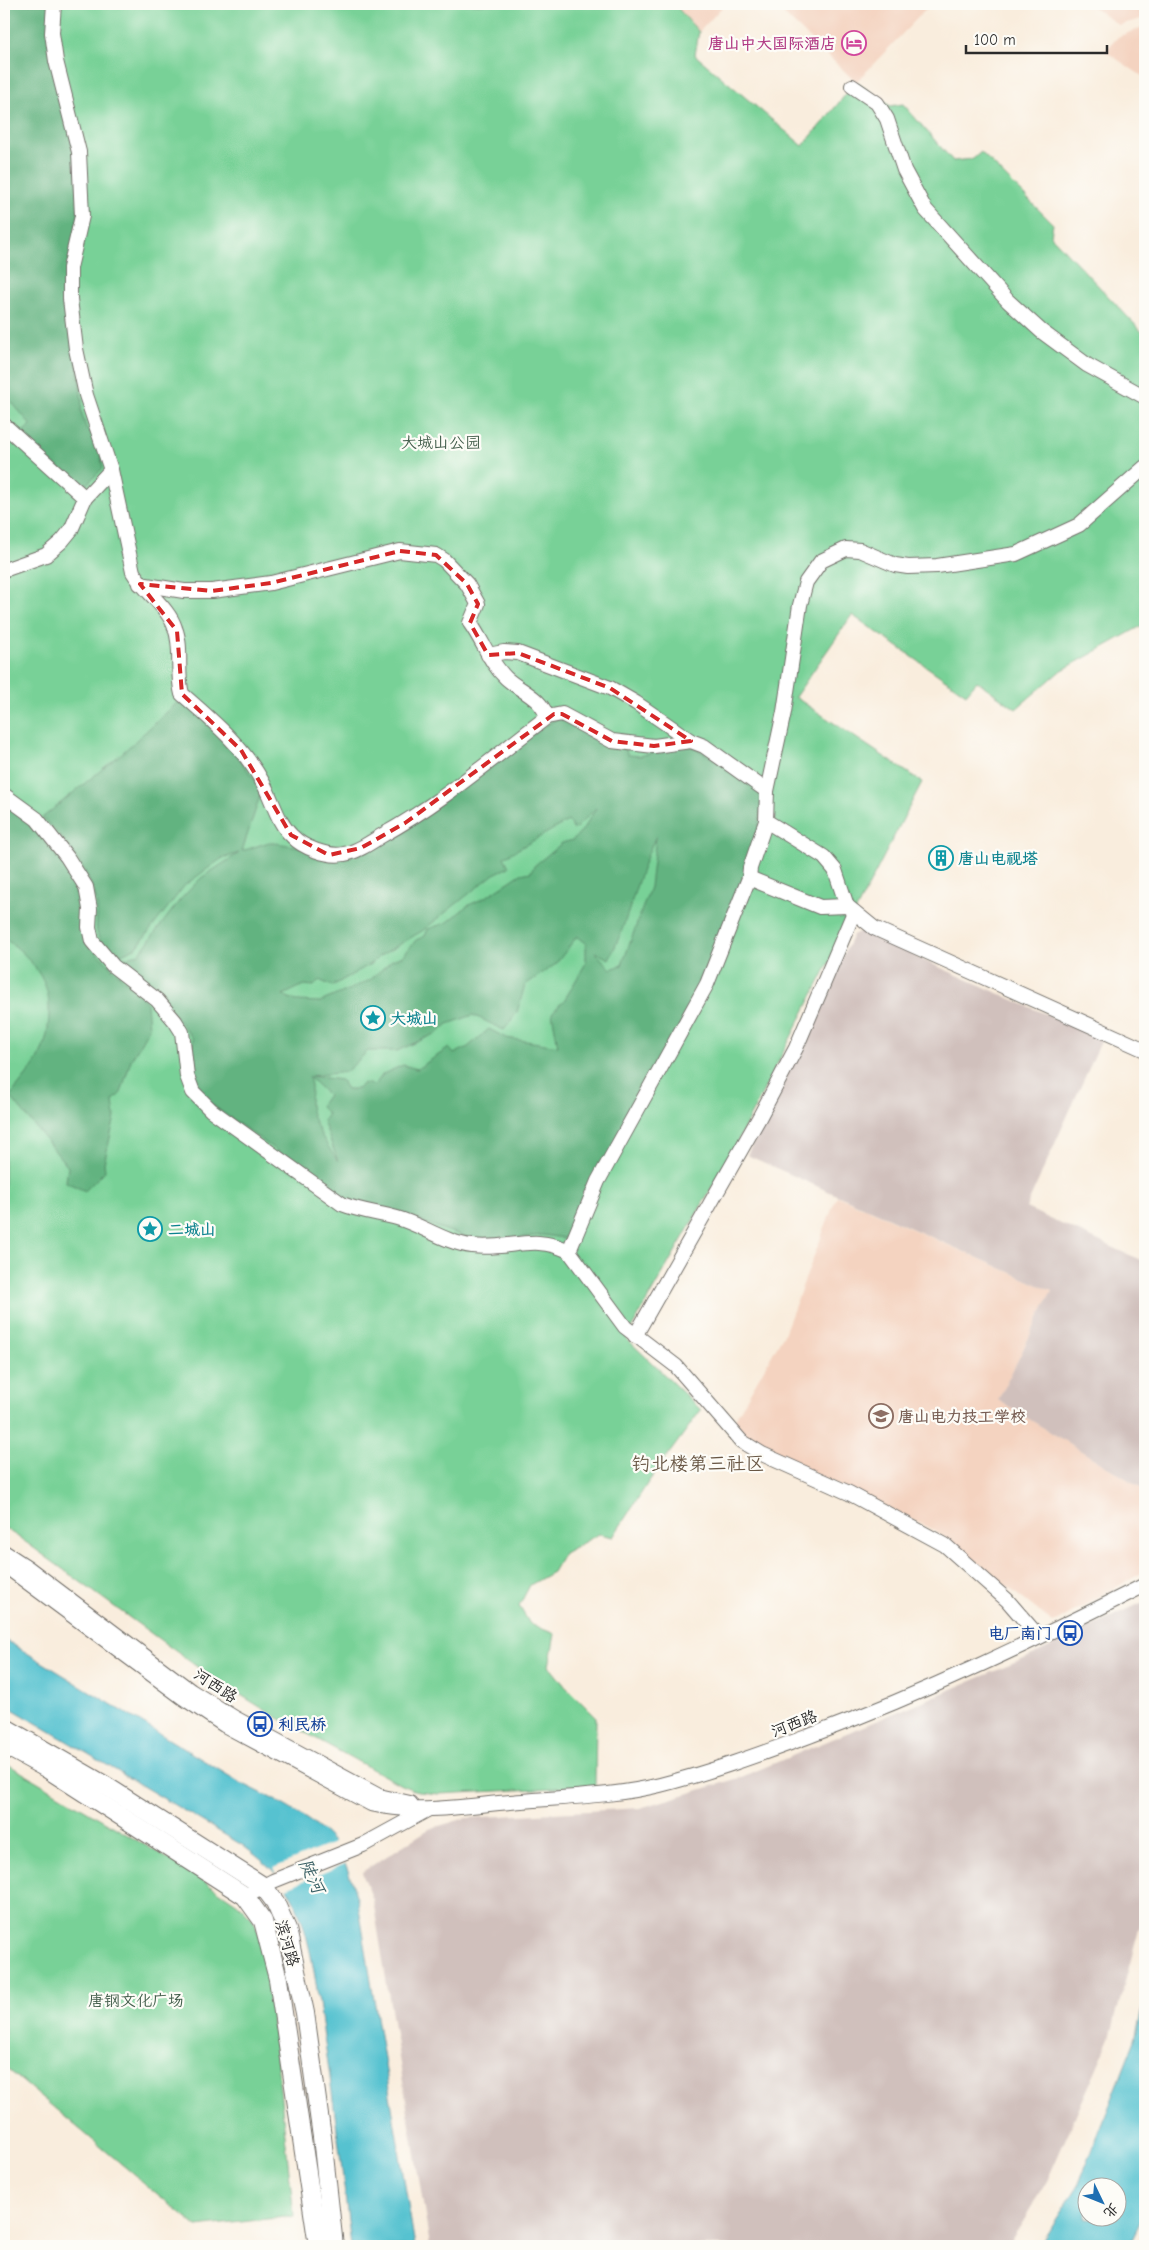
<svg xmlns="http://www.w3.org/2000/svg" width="1149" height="2250" font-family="'Comic Neue','LXGW WenKai TC',sans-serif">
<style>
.built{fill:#f4d3c0}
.industrial{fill:#d0c0bc}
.green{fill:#78d197;stroke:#527e61}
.forest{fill:#62b380;stroke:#466f56;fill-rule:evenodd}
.water{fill:#57c2d0;stroke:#41767e;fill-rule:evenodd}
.pier{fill:#f9eddd}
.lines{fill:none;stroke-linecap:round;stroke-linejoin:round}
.minor-casing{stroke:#736f69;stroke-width:16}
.major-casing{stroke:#736f69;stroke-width:20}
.minor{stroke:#fff;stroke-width:14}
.major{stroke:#fff;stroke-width:18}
.marked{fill:none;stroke:#d62828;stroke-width:4;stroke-dasharray:10 6;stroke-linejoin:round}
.labels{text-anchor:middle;stroke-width:4.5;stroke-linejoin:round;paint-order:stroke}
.hotel-label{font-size:16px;font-weight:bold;fill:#b23c85;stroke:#fdfcf7;text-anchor:end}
.park-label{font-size:16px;fill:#425d4b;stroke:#fdfcf7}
.culture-label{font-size:16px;font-weight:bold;fill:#0d838f;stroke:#fdfcf7;text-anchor:start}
.education-label{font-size:16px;font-weight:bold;fill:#785e54;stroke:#fdfcf7;text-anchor:start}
.transit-label{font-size:16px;font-weight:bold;fill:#164399;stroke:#fdfcf7;text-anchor:end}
.street-label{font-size:16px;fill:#2b2b2b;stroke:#fdfcf7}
.water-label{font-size:18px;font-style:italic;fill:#3a6065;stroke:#fdfcf7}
.quarter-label{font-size:19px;fill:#695745;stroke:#fdfcf7}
</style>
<rect width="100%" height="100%" fill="#fdfcf7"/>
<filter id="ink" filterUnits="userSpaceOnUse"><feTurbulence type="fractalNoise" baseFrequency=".02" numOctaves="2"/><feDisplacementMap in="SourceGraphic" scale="10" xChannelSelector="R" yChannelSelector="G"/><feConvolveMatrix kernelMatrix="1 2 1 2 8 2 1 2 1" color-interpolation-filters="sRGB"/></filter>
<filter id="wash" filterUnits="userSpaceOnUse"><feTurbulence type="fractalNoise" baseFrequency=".0096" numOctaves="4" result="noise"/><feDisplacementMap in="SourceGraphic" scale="20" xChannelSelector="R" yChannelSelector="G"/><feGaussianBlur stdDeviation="1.12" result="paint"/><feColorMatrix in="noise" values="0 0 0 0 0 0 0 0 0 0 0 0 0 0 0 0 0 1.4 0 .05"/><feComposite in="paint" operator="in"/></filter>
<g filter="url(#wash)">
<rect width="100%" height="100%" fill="#f9eddd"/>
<g class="built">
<path d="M 674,4 L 725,4 L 699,32 Z"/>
<path d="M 773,4 L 931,4 L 856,82 Z"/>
<path d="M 1088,4 L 1145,4 L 1145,18 L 1119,25 Z"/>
<path d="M 1145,26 L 1145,78 L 1105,51 L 1118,37 Z"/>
<path d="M 837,1196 L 1052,1291 L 998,1400 L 1145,1490 L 1145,1571 L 1054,1623 L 934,1530 L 727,1433 L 784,1334 Z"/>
</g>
<g class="industrial">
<path d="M 867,928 L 900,944 L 914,956 L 1102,1039 L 1026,1208 L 1145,1262 L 1145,1490 L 998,1400 L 1052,1291 L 747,1155 L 853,935 Z"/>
<path d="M 1145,1601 L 1145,1907 L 1110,2038 L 1047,2181 L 1012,2239 L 1005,2246 L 430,2246 L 373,1900 L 362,1872 L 429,1829 L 466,1818 L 640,1808 L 739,1778 L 1024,1659 Z"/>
</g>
<g class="green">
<path d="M 4,4 L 674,4 L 699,32 L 695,55 L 803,146 L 856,82 L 890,106 L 903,104 L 953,161 L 973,159 L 981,152 L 1053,224 L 1051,236 L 1145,335 L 1145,624 L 1059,672 L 1016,709 L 977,681 L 966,694 L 852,615 L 795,697 L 922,782 L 733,1150 L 626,1338 L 701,1410 L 649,1481 L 613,1537 L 599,1534 L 564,1553 L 553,1572 L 530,1585 L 519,1606 L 530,1624 L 555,1634 L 549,1666 L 565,1686 L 596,1717 L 595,1786 L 439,1794 L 419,1792 L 401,1785 L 273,1715 L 207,1674 L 20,1538 L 4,1528 Z"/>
<path d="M 4,1762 L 189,1871 L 238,1904 L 253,1919 L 264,1945 L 294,2216 L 197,2227 L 4,2066 Z"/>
</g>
<g class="forest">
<path d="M 4,4 L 50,4 L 75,147 L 78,216 L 65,280 L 82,400 L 81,411 L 86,428 L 98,438 L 103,468 L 83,488 L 19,435 L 31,425 L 4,393 Z"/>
<path d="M 179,701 L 200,714 L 221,734 L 262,790 L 242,851 L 269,842 L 301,847 L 334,859 L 558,718 L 624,747 L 628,755 L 639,756 L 688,745 L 704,753 L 754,785 L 762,799 L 758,828 L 744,880 L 703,984 L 570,1235 L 563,1238 L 543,1235 L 481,1242 L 387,1210 L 352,1204 L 205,1100 L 196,1087 L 190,1056 L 193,1039 L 167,1005 L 118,959 L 139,954 L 180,900 L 201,878 L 239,853 L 221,859 L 185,885 L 137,947 L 117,956 C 84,934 103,924 95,895 C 87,869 63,835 42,818 L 121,754 ZM 596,808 L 584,828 L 573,840 L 562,843 L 534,866 L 531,872 L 521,874 L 486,897 L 467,906 L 448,922 L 428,929 L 425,936 L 416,940 L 403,956 L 392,960 L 370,980 L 346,991 L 320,1002 L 296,1001 L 283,995 L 304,985 L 314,986 L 319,980 L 332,986 L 369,965 L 380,956 L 422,931 L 494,874 L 509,867 L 504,857 L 568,821 L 574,830 ZM 656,836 L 650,887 L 622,965 L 611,969 L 595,952 L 609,959 C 630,920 636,875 656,836 ZM 577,936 L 586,943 L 586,963 L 565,999 L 552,1013 L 558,1046 L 506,1038 L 489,1029 L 468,1047 L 454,1054 L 449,1048 L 417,1069 L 403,1065 L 383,1074 L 375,1085 L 363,1083 L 358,1089 L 347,1089 L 341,1080 L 311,1076 L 346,1072 L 368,1051 L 397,1051 L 437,1033 L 448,1024 L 473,1015 L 504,1030 L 517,1012 L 525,985 L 556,964 ZM 309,1077 L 328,1095 L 320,1106 L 328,1114 L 323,1121 L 338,1161 C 329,1149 310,1119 310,1104 C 310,1092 313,1090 309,1077 Z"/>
<path d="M 4,804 L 24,818 L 69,872 L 86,903 L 86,942 L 147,1003 L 149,1028 L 131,1060 L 121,1093 L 113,1101 L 115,1117 L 104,1163 L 105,1171 L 85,1191 L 66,1182 L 68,1167 L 10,1096 C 22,1081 35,1067 43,1048 C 49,1035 51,1005 47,991 C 41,971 22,948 4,939 Z"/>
</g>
<g class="water">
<path d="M 4,1639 L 239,1782 C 266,1795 315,1819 333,1842 C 346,1859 352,1882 358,1902 L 415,2246 L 351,2246 C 342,2169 333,2093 321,2017 C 316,1982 309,1930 293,1899 C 281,1874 263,1861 242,1845 L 4,1704 Z"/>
<path d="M 1145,1996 L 1145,2213 L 1129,2246 L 1039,2246 L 1078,2186 L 1135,2040 ZM 1086,2188 L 1116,2188 L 1116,2218 L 1086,2218 Z"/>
</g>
<path class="pier" d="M 336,1842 L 347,1863 L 284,1889 L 273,1868 Z"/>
</g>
<g filter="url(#ink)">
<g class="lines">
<defs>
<g id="minor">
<path d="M 852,86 L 877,103 L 887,119 L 904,170 L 925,209 L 1008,301 L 1041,331 L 1087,365 L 1145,397"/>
<path d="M 4,425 L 85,498"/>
<path d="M 111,470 L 133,572 C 144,591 169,608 175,628 C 183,648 176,673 182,694 C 212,720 244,747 263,783 C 273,800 277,822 292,836 C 303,848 328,857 344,854 C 357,852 370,843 381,836 C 441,803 493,758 547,717 L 562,714 L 612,741 L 654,746 L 691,741"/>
<path d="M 4,570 L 46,555 L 62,541 L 71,530 L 85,498 L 111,470 L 86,395 L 76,349 L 70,299 L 70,268 L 82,216 L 79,152 L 56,61 L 52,33 L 54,4"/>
<path d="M 140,584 L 184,591 L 212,591 L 271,583 L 400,551 L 436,555 L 444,560 L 467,584 L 478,604 L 470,623 C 483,641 490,663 506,678 C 520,691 541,697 547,717"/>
<path d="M 488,655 L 504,652 L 518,653 L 610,688 L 636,703 L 691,741 L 704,746 L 767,791"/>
<path d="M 4,795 L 37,819 L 67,857 L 86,887 L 90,909 L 89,927 L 92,941 L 113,966 L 157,1000 L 175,1021 L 182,1032 L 187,1076 L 193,1092 L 211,1110 L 342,1204 C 360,1211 378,1213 397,1218 C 422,1225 446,1243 472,1246 C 508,1251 533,1233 569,1251 L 598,1181 L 707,984 L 749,878 L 750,868 L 766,821 L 767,791 L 784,712 L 800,605 L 806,582 L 821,561 L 846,549 L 860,550 L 895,565 L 908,567 L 937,566 L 1016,554 L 1079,525 L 1145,467"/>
<path d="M 766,821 L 824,857 L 835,870 L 847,906 L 874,928 L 1145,1050"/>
<path d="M 749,878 L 820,907 L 847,906"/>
<path d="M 569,1251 L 625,1327 L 676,1366 L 741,1441 L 762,1454 L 849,1493 L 945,1545 L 1007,1600 L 1039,1637"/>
<path d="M 635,1336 L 759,1118 L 796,1048 L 854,912"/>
<path d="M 4,1552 L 27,1567 L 191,1691 L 235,1718 L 379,1796 L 410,1803"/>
<path d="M 4,1565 L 182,1697 L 224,1725 L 371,1804 C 416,1815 464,1806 510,1802 C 559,1797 612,1797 660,1785 C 712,1772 763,1753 812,1735 C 927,1692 1036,1640 1145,1585"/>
<path d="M 245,1896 L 273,1881 L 363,1845 L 427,1810"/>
</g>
<g id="major">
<path d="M 4,1727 L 106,1786 L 263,1886 L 275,1902 L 287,1929 L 305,2013 L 322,2137 L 334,2246"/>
<path d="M 4,1745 L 46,1768 L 245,1896 L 263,1921 L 278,1979 L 318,2246"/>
</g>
</defs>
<use href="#minor" class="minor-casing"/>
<use href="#major" class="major-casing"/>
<use href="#minor" class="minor"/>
<use href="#major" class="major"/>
</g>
</g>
<path class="marked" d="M 400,551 L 436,555 L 467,584 L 478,604 L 470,623 L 488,655 L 518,653 L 610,688 L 691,741 L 654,746 L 612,741 L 562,714 L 554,714 L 405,823 L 361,848 L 329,855 L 291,835 L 241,750 L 182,694 L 177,631 L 140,584 L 212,591 L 271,583 Z"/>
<defs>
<symbol id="hotel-ring" viewBox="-11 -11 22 22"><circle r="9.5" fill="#fdfcf7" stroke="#d1479c" stroke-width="1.5"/><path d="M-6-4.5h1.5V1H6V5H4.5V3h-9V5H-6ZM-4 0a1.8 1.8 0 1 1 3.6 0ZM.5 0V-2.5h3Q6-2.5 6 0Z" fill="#d1479c"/></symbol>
<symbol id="building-ring" viewBox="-11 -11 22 22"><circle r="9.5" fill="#fdfcf7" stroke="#0f9aa8" stroke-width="1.5"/><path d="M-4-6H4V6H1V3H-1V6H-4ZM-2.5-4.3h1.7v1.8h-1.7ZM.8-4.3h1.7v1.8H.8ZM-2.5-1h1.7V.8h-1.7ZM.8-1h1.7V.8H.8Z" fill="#0f9aa8"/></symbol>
<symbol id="sight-ring" viewBox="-11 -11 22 22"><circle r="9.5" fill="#fdfcf7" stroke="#0f9aa8" stroke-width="1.5"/><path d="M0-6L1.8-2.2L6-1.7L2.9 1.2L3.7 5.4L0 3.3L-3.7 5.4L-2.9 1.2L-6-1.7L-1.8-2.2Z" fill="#0f9aa8"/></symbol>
<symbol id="school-ring" viewBox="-11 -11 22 22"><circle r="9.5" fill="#fdfcf7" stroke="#8d6e63" stroke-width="1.5"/><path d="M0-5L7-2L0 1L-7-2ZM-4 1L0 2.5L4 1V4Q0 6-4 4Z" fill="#8d6e63"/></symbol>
<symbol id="bus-ring" viewBox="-11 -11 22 22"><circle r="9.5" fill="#fdfcf7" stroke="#1a4fb4" stroke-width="1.5"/><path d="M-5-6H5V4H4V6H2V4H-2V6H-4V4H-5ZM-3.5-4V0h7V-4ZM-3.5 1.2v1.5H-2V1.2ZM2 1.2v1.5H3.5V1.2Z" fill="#1a4fb4"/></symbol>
</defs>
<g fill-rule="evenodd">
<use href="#hotel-ring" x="840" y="29" width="28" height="28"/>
<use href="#building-ring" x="927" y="844" width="28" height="28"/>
<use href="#sight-ring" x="359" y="1004" width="28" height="28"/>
<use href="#sight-ring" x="136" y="1215" width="28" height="28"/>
<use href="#school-ring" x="867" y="1402" width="28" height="28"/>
<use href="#bus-ring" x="1056" y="1619" width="28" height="28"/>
<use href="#bus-ring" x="246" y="1710" width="28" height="28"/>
</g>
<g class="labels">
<g class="hotel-label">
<text x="836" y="49">唐山中大国际酒店</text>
</g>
<g class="park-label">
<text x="441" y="448">大城山公园</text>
<text x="136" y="2006">唐钢文化广场</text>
</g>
<g class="culture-label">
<text x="958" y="864">唐山电视塔</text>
<text x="390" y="1024">大城山</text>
<text x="168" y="1235">二城山</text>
</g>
<g class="education-label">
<text x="898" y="1422">唐山电力技工学校</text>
</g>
<g class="transit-label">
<text x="1052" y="1639">电厂南门</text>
<text x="278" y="1730" text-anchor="start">利民桥</text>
</g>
<g class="street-label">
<text transform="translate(216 1685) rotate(33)" y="6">河西路</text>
<text transform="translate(794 1723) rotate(-21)" y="6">河西路</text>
<text transform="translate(288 1943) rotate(74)" y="6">滨河路</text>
</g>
<g class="water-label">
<text transform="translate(312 1876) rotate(64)" y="6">陡河</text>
</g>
<g class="quarter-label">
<text x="698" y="1470">钓北楼第三社区</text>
</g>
</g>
<rect width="1149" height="2250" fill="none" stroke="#fdfcf7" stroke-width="20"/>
<g transform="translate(1102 2202) rotate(133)"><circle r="24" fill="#fdfcf7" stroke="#a9a8a5"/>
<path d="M0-4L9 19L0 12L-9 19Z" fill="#1f6fb2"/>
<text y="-8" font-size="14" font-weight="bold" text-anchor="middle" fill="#2b2b2b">北</text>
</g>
<path d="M966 45v8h141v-8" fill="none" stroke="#2b2b2b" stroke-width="2.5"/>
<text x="974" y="45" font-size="15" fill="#2b2b2b" stroke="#fdfcf7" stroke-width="4" paint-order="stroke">100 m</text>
</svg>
